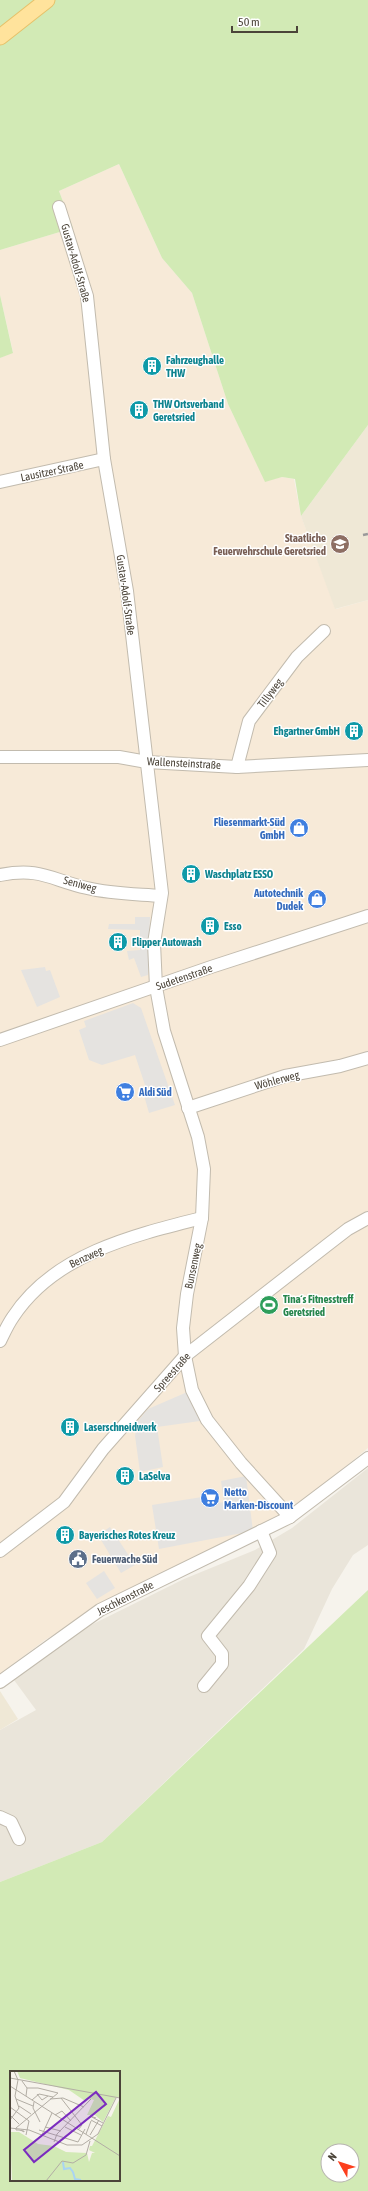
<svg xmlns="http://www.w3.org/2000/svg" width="368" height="2191" font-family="'Asap Condensed',sans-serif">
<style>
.residential{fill:#eae5da}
.commercial{fill:#f7ead8}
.education{fill:#efe8d6}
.green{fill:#d2eab5;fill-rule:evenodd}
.parking{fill:#e5e3e0}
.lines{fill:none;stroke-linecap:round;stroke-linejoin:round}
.minor-casing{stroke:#c2bbae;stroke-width:14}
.major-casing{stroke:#e6c16a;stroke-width:17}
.minor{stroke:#fff;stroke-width:12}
.major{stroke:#ffe39c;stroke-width:15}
.rail{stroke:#9a9a9a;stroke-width:2.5;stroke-dasharray:5 5;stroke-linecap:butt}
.labels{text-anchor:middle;stroke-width:3;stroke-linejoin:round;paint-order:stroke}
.street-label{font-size:11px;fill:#4b4439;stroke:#fff}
.culture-label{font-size:11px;font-weight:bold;fill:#0d838f;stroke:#fff;text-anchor:start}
.education-label{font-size:11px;font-weight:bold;fill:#785e54;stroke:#fff;text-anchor:end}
.shop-label{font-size:11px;font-weight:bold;fill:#366cbe;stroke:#fff;text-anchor:end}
.leisure-label{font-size:11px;font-weight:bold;fill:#27864d;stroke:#fff;text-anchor:start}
.service-label{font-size:11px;font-weight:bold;fill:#4e5e75;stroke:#fff;text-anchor:start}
.inset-river{fill:none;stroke:#a9d4f2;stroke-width:2}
.inset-road{fill:none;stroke:#b2ada4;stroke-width:1}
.view{fill:#7b2cbf;fill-opacity:0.15;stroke:#7b2cbf;stroke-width:2}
.inset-edge{fill:none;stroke:#4b4439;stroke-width:2}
</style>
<rect width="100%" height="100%" fill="#f6f3ec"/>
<path class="residential" d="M 368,1468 L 368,1545 L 353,1555 L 332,1589 L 304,1649 L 102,1842 L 0,1882 L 0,1730 L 36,1710 L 14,1680 L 87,1627 L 184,1579 L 255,1550 L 292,1528 Z"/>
<path class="commercial" d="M 119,164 L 162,258 L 192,293 L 228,404 L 265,481 L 282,477 L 294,479 L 301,516 L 336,609 L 368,600 L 368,1448 L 285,1517 L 149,1578 L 45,1640 L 0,1674 L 0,358 L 13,352 L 0,295 L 0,250 L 73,228 L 59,191 Z"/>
<g class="education">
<path d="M 368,425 L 368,600 L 335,609 L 301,516 Z"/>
<path d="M 0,1691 L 18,1719 L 0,1730 Z"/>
</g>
<g class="green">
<path d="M 0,0 L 368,0 L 368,425 L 301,516 L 295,479 L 282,477 L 265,482 L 228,404 L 192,293 L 162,258 L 119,164 L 59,191 L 73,228 L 0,250 Z"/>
<path d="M 0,295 L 13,353 L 0,358 Z"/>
<path d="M 368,1590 L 368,2191 L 0,2191 L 0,1882 L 102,1842 ZM 11,2072 L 119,2072 L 119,2180 L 11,2180 ZM 328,2151 L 352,2151 L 352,2175 L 328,2175 Z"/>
</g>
<g class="parking">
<path d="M 135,917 L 150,917 L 148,975 L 141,977 L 134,958 L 129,960 L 127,951 L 140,950 L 140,930 L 108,929 L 109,924 L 135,924 Z"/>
<path d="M 45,967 L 46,971 L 50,970 L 60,997 L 37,1007 L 21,970 Z"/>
<path d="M 133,1003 L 141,1008 L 175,1105 L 149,1113 L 143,1092 L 147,1091 L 135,1055 L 102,1065 L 89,1060 L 79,1030 L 86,1027 L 84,1021 Z"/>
<path d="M 192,1390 L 207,1420 L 157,1427 L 163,1467 L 140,1472 L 135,1436 L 137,1422 L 148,1409 Z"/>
<path d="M 246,1476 L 253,1531 L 159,1549 L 152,1505 L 202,1497 L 203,1506 L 224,1502 L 221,1481 Z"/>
<path d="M 110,1527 L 135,1565 L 121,1573 L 98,1535 Z"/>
<path d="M 104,1571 L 115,1588 L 97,1599 L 86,1583 Z"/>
</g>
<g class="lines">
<defs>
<g id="minor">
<path d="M 59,207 L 87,296 L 104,459 L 127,591 L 162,893 L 154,943 L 156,987 L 164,1031 L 198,1137 L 204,1169 L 202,1218 L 187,1294 L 183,1328 L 185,1356 L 192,1390 L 207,1420 L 241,1463 L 290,1517"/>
<path d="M 0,482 L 104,459"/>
<path d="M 0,757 L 119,757 L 147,762 L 237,767 L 368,760"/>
<path d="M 237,767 L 249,721 L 297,657 L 324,631"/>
<path d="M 0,875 C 41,867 51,880 87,888 C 111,894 137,894 161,896"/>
<path d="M 0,1040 L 211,967 L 368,916"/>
<path d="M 188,1108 L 285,1076 L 340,1066 L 368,1058"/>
<path d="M 0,1341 C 4,1333 8,1324 13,1317 C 54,1254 134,1235 202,1218"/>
<path d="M 0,1551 L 64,1502 L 103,1449 L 185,1356 L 326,1246 L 348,1229 L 368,1218"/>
<path d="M 0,1682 L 100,1610 L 290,1517 L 368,1458"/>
<path d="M 204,1686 L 222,1664 L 222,1654 L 208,1636 L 249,1586 L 270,1553 L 261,1531"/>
<path d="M 0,1817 L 11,1822 L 19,1839"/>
</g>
<path id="major" d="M 0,37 L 47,0"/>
</defs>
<use href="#minor" class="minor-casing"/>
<use href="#major" class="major-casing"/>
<use href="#minor" class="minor"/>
<use href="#major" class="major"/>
<path class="rail" d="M 363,535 L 368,534"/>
</g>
<defs>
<symbol id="building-disc" viewBox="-11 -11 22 22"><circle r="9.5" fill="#0f9aa8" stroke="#fff"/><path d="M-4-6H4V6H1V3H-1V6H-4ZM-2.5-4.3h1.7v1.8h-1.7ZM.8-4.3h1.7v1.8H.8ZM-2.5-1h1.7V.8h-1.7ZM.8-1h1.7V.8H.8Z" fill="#fff"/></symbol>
<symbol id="university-disc" viewBox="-11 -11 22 22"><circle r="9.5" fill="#8d6e63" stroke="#fff"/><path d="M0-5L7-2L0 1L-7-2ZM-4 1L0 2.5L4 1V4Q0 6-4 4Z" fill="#fff"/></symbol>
<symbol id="shop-disc" viewBox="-11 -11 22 22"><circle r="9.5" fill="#3f7fe0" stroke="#fff"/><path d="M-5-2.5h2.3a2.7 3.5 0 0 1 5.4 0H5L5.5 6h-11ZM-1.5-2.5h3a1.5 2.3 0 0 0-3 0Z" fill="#fff"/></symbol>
<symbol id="supermarket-disc" viewBox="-11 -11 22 22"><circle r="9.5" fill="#3f7fe0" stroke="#fff"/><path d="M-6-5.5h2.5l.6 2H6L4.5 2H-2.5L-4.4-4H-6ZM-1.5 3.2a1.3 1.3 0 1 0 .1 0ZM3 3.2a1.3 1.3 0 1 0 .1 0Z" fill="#fff"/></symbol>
<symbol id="stadium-disc" viewBox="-11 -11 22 22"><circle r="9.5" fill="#2e9e5b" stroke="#fff"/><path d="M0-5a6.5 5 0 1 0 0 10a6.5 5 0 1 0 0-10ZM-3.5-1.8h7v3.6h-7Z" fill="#fff"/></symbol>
<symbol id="civic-disc" viewBox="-11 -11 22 22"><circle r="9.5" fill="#5c6f8a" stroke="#fff"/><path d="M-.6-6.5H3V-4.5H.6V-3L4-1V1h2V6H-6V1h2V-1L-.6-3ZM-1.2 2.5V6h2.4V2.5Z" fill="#fff"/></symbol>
</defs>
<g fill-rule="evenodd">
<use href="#building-disc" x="141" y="355" width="22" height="22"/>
<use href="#building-disc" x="128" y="399" width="22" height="22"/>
<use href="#university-disc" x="329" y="533" width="22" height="22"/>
<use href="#building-disc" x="343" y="720" width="22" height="22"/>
<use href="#shop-disc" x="288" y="817" width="22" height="22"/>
<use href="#building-disc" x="180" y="863" width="22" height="22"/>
<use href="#shop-disc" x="306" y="888" width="22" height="22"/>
<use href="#building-disc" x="199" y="915" width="22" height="22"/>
<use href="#building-disc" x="107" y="931" width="22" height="22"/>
<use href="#supermarket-disc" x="114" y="1081" width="22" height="22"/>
<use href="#stadium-disc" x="258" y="1294" width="22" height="22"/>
<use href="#building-disc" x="59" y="1416" width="22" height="22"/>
<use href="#building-disc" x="114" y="1465" width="22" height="22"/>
<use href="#supermarket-disc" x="199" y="1487" width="22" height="22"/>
<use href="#building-disc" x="54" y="1524" width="22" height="22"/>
<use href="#civic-disc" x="67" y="1548" width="22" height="22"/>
</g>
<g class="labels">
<g class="street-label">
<text transform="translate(76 263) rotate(74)" y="4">Gustav-Adolf-Straße</text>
<text transform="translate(52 471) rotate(-12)" y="4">Lausitzer Straße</text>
<text transform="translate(126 595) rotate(82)" y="4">Gustav-Adolf-Straße</text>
<text transform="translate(270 693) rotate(-53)" y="4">Tillyweg</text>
<text transform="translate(184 763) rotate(3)" y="4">Wallensteinstraße</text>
<text transform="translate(80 884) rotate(15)" y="4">Seniweg</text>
<text transform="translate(184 977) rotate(-19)" y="4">Sudetenstraße</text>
<text transform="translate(277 1080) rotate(-15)" y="4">Wöhlerweg</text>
<text transform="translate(86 1257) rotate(-25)" y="4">Benzweg</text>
<text transform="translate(193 1266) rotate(-78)" y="4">Bunsenweg</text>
<text transform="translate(172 1372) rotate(-48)" y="4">Spreestraße</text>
<text transform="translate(125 1598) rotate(-27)" y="4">Jeschkenstraße</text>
</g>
<g class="culture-label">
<text x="166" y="364">Fahrzeughalle<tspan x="166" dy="13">THW</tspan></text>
<text x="153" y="408">THW Ortsverband<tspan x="153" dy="13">Geretsried</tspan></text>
<text x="340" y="735" text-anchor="end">Ehgartner GmbH</text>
<text x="205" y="878">Waschplatz ESSO</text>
<text x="224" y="930">Esso</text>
<text x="132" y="946">Flipper Autowash</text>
<text x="84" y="1431">Laserschneidwerk</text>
<text x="139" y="1480">LaSelva</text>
<text x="79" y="1539">Bayerisches Rotes Kreuz</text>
</g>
<g class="education-label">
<text x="326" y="542">Staatliche<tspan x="326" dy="13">Feuerwehrschule Geretsried</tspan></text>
</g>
<g class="shop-label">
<text x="285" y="826">Fliesenmarkt-Süd<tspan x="285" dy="13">GmbH</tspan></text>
<text x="303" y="897">Autotechnik<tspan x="303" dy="13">Dudek</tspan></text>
<text x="139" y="1096" text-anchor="start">Aldi Süd</text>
<text x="224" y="1496" text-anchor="start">Netto<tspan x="224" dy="13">Marken-Discount</tspan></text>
</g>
<g class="leisure-label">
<text x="283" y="1303">Tina´s Fitnesstreff<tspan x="283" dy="13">Geretsried</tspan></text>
</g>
<g class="service-label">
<text x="92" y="1563">Feuerwache Süd</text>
</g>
</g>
<g transform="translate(10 2071)">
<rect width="110" height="110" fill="#f6f3ec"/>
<path d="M 7,0 L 110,0 L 110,110 L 2,110 L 0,58 L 1,61 L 9,61 L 28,73 L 44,75 L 56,81 L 77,82 L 79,91 L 82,82 L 85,82 L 79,79 L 80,75 L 82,75 L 98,45 L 101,46 L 110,27 L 106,26 L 93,51 L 85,44 L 77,44 L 84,29 L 78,27 L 75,30 L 59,19 L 10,7 Z" fill="#d2eab5"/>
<path class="inset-river" d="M 53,91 L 54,98 L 60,97 L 63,101M 63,101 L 65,108 L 71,109"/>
<path class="inset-road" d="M 0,7 L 110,27M 12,10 L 17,17 L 16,25M 0,15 L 110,85M 27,23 L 32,29 L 38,25M 51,27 L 72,54 L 68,59M 6,28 L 23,35M 40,28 L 53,27 L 74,36M 22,29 L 29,23 L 43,26M 24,31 L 23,37 L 30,51M 9,35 L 21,43M 0,36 L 19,50 L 16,64M 0,44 L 9,53M 45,44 L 52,40 L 61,50M 86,47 L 80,45 L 93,52M 0,49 L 9,37 L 5,25 L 8,9 L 4,0M 81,49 L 92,55M 35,56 L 51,60M 55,56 L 71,64M 0,57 L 19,59 L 57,74 L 72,74 L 88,63 L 106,27M 6,57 L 48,22 L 28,17 L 17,17M 6,57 L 6,59 L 9,59 L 13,60 L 14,60 L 14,61 L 11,59M 29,59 L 68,71M 76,63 L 81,50M 80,64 L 89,49M 31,66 L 42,42M 44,71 L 47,63 L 81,28M 68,71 L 75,58M 36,110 L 52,90 L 63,92 L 76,84 L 80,70"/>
<path class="view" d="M 86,21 L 96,33 L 24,91 L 14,79 Z"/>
<rect width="110" height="110" class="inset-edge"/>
</g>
<g transform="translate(340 2163) rotate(309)"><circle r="19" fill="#ffffff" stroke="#b7b4b0"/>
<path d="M0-3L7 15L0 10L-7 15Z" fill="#fc3f1d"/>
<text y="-6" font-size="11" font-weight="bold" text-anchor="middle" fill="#4b4439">N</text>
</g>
<path d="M232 26v6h65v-6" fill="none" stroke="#4b4439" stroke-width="2"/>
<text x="238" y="26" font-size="12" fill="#4b4439" stroke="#ffffff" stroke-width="3" paint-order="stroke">50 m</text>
</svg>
